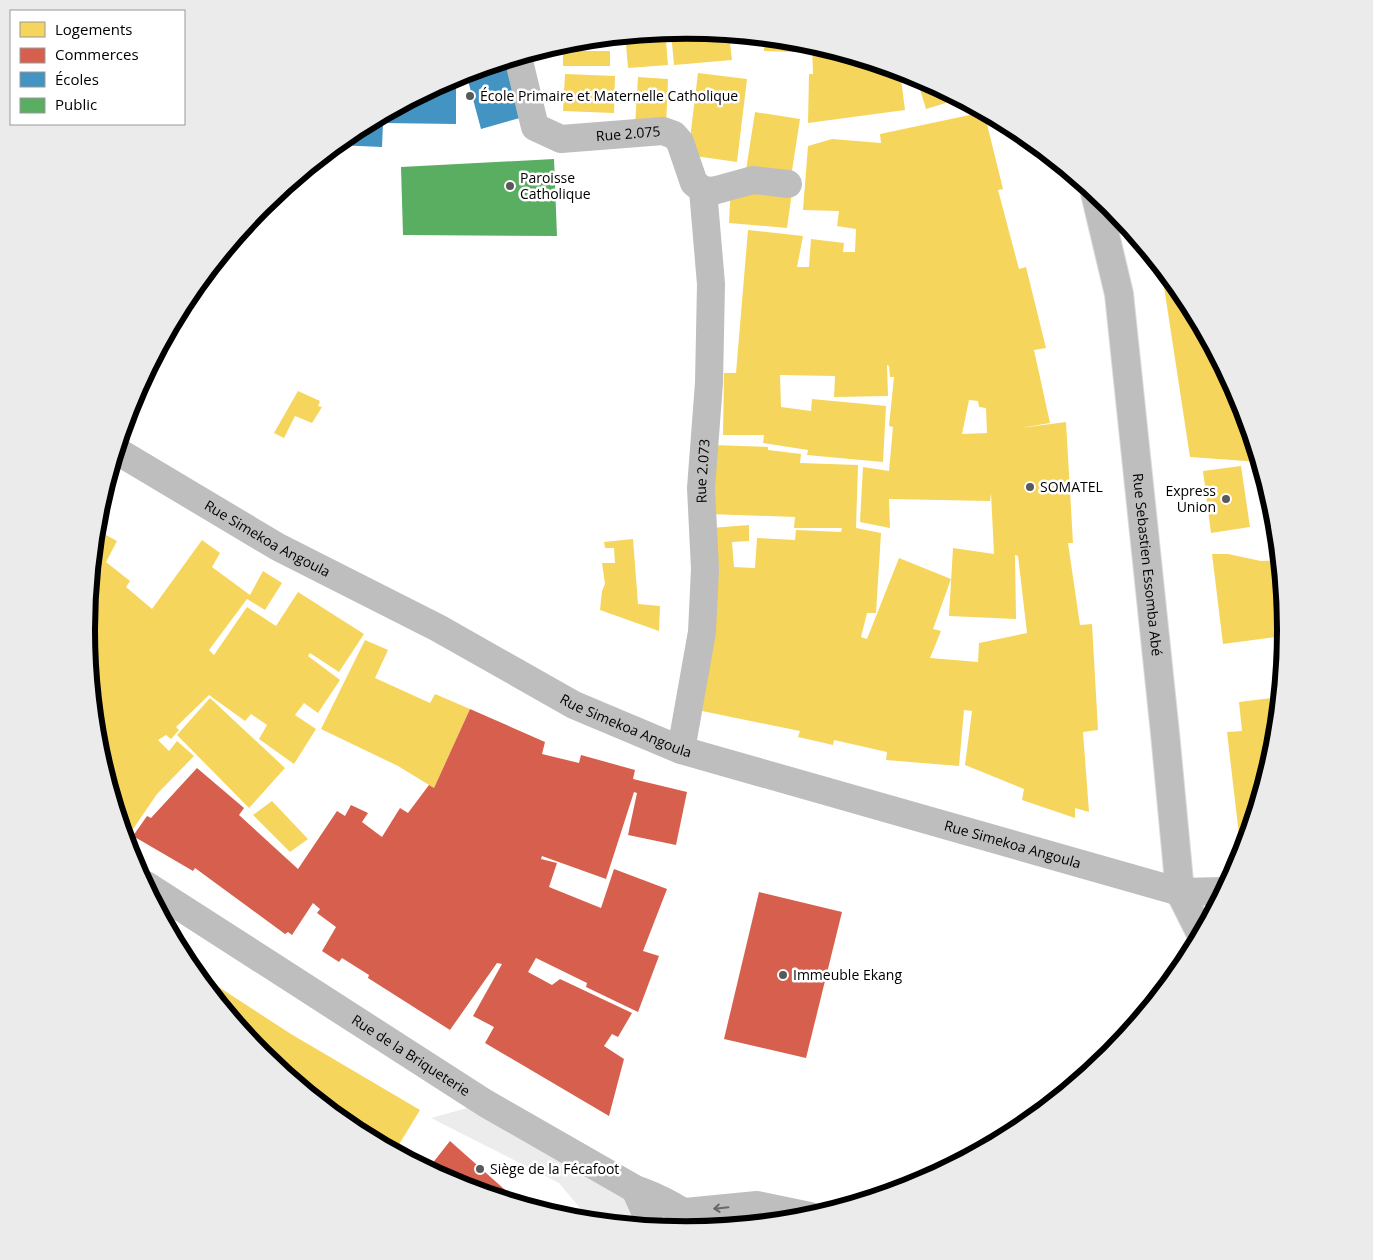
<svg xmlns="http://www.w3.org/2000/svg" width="1373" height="1260" font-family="'Open Sans',sans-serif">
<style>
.green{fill:#ececec}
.homes{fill:#f6d55c;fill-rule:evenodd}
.shops{fill:#d6604d}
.schools{fill:#4393c3}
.public{fill:#5aae61}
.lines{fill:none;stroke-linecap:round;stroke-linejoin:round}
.major-casing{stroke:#dbdbdb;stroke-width:30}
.minor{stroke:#bebebe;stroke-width:28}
.major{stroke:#bebebe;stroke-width:28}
.oneway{stroke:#686868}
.poi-dot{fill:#595959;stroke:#fff;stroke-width:2}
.labels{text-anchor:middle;stroke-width:5;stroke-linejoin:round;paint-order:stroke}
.poi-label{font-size:14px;fill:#000;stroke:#fff;text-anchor:start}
.street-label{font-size:14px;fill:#000;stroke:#fff}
.rim{fill:none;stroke:#000;stroke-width:6}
</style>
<rect width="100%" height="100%" fill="#fff"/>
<path class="green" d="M 485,1103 L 686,1230 L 590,1220 L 559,1183 L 431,1118 Z"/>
<g class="homes">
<path d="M 687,30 L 729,34 L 732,60 L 674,65 L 671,32 Z"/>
<path d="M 764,38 L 796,41 L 795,52 L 764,51 Z"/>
<path d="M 666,41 L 668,65 L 628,68 L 626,44 Z"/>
<path d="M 812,44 L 895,69 L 895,79 L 901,79 L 905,110 L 808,123 L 809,74 L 813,74 Z"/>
<rect x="563" y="51" width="47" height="15"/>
<path d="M 698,73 L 747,79 L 737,162 L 688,155 Z"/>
<path d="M 565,74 L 615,76 L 614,113 L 563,111 Z"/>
<path d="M 916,76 L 959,98 L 959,99 L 926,109 Z"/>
<path d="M 638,77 L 668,79 L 666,127 L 635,126 Z"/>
<path d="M 755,112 L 800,119 L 791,177 L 746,170 Z"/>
<path d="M 984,112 L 1003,189 L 998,190 L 1019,269 L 1026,267 L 1046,348 L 1034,350 L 1050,423 L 1020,428 L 1066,422 L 1073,543 L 1068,543 L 1080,625 L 1092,624 L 1098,730 L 1083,732 L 1089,812 L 1075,808 L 1075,818 L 1022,800 L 1024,789 L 965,765 L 972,711 L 964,710 L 959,766 L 886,760 L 887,752 L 834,740 L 833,745 L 798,737 L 800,731 L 702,711 L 711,528 L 749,525 L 749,541 L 732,542 L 734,567 L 755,568 L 757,538 L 795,540 L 796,530 L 841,532 L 842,528 L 794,528 L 795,517 L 709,514 L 713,445 L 768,447 L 768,450 L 801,454 L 800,463 L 858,465 L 856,528 L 881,533 L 876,613 L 867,613 L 861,637 L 867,639 L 899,558 L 951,579 L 933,629 L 941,631 L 930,658 L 978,662 L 979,643 L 1027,633 L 1018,556 L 1015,555 L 1016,619 L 949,616 L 953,548 L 994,554 L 991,493 L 990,501 L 889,499 L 890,528 L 860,522 L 863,467 L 889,471 L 893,427 L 889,426 L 894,377 L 890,377 L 889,366 L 887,365 L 888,396 L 834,397 L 835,376 L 780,375 L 781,407 L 811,411 L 812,399 L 886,406 L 883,462 L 807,455 L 808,450 L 763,443 L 764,435 L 723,435 L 724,373 L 736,373 L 748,230 L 803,236 L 797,267 L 809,267 L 811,239 L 844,243 L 843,252 L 855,252 L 856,229 L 837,226 L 839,211 L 803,210 L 808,146 L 832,139 L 881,143 L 880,134 ZM 969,400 L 978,401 L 979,407 L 986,408 L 987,433 L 962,434 Z"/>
<path d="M 731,186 L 792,192 L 787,228 L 729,223 Z"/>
<path d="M 1161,267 L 1186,297 L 1241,401 L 1260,462 L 1190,457 Z"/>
<path d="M 298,391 L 320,401 L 318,406 L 322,407 L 312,423 L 295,416 L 284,438 L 274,433 Z"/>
<path d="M 1241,466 L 1250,527 L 1211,533 L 1203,471 Z"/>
<path d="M 104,534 L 117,541 L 106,562 L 130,581 L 126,587 L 152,609 L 202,540 L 220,553 L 212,567 L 250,595 L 263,571 L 282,583 L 265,610 L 247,599 L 209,650 L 214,655 L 247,607 L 276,626 L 298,592 L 364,634 L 339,672 L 310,653 L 308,656 L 340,680 L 318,713 L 304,703 L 295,715 L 316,729 L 294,764 L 259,739 L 267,725 L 251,714 L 245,721 L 209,695 L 176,727 L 179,730 L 171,739 L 166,735 L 158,740 L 169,751 L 177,741 L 194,756 L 157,794 L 133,829 L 129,826 L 125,835 L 98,747 L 87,630 L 90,594 L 98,583 L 92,578 L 95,549 Z"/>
<path d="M 633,539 L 638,604 L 660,606 L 659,631 L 600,610 L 602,591 L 605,584 L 602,563 L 615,563 L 614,548 L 605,548 L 604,542 Z"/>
<path d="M 1212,554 L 1228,554 L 1261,561 L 1280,560 L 1284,601 L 1280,600 L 1284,636 L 1223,644 Z"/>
<path d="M 365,640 L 388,650 L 375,678 L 430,703 L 435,694 L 470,709 L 434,788 L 398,766 L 321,729 Z"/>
<path d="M 1279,697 L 1275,747 L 1249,834 L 1239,835 L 1227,732 L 1242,731 L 1239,702 Z"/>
<path d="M 210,698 L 285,768 L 249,808 L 177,735 Z"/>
<path d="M 272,801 L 308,839 L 290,852 L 253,815 Z"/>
<path d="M 194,971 L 291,1034 L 420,1110 L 395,1151 L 353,1129 L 262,1054 Z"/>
</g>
<g class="shops">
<path d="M 470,709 L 545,742 L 542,754 L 579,763 L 581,755 L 635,770 L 633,779 L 687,792 L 676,845 L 628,835 L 637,793 L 634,792 L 606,879 L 542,856 L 541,859 L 557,863 L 549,887 L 601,908 L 614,869 L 667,889 L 643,951 L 659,956 L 638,1012 L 586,987 L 587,983 L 536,958 L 528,972 L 552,985 L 560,979 L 632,1013 L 618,1037 L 612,1034 L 604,1046 L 624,1059 L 609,1116 L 485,1043 L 494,1027 L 473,1016 L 502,964 L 497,963 L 450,1030 L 368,978 L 369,975 L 342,958 L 339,962 L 322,951 L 336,927 L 317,913 L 320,909 L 313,903 L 292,935 L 288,932 L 285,934 L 195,868 L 193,871 L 133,836 L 147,816 L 151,818 L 197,768 L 244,808 L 239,815 L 298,869 L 337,811 L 345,816 L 351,805 L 368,813 L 362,822 L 382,837 L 400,808 L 408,813 L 429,785 L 434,788 Z"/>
<path d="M 759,892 L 842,912 L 806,1058 L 724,1039 Z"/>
<path d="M 450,1141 L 521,1204 L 457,1184 L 428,1169 Z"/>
</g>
<g class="schools">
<path d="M 511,59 L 527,116 L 481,129 L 466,73 Z"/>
<path d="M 456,76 L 456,124 L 383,123 L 382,147 L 337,145 L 353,131 Z"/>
</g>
<path class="public" d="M 554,159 L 557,236 L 403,235 L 401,167 Z"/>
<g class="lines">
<defs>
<g id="major">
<path id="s5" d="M 1095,193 L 1119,294 L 1165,733 L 1180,892 L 1201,934"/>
</g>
</defs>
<use href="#major" class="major-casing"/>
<g class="minor">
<path id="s1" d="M 518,57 L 535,127 L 561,139 L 663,131 L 674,135 L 680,142 L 694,183 L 703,190 L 713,191 L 753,180 L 788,184"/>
<path id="s2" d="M 117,451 L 278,547 L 438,628 L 574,705 L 681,750 L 1180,892 L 1224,891"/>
<path id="s3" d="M 681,750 L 702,632 L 705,569 L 701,488 L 709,383 L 711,284 L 703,190"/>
<path id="s4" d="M 146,885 L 485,1103 L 635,1189 C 662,1198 683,1210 705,1228"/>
<path d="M 635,1189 L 652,1227"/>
<path d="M 685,1212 L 757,1205 L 810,1216"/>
</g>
<use href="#major" class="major"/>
</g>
<defs><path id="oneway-shaft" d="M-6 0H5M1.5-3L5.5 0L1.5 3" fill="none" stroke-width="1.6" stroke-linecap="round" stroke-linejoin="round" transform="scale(1.25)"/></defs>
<use class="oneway" href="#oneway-shaft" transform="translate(721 1208) rotate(174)"/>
<g class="poi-dot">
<circle cx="470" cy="96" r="5"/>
<circle cx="510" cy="186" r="5"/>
<circle cx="1030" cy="487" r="5"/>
<circle cx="1226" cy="499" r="5"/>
<circle cx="783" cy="975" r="5"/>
<circle cx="480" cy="1169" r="5"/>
</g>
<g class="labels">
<g class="poi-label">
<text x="480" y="101">École Primaire et Maternelle Catholique</text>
<text x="520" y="183">Paroisse<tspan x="520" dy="16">Catholique</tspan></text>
<text x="1040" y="492">SOMATEL</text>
<text x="1216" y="496" text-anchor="end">Express<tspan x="1216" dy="16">Union</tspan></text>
<text x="793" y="980">Immeuble Ekang</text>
<text x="490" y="1174">Siège de la Fécafoot</text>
</g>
<g class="street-label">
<text dy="5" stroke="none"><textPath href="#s1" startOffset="168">Rue 2.075</textPath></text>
<text dy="5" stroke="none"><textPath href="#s3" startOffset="281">Rue 2.073</textPath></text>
<text dy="5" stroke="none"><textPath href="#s2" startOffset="174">Rue Simekoa Angoula</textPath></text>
<text dy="5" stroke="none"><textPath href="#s5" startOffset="376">Rue Sebastien Essomba Abé</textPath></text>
<text dy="5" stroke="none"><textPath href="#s2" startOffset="579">Rue Simekoa Angoula</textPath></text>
<text dy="5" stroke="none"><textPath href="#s2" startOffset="984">Rue Simekoa Angoula</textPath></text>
<text dy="5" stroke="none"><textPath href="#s4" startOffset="315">Rue de la Briqueterie</textPath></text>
</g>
</g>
<path d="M0 0H1373V1260H0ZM95 630a591 591 0 1 1 1182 0a591 591 0 1 1-1182 0Z" fill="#ebebeb" fill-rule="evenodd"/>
<path class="rim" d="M95 630a591 591 0 1 1 1182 0a591 591 0 1 1-1182 0Z"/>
<rect x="10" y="10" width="175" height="115" fill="#ffffff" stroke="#999999"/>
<rect x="20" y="22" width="25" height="15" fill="#f6d55c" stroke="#999999"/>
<text x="55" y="35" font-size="15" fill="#000000">Logements</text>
<rect x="20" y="48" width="25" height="15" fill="#d6604d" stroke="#999999"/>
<text x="55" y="60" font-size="15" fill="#000000">Commerces</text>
<rect x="20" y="72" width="25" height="15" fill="#4393c3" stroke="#999999"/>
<text x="55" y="85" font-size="15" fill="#000000">Écoles</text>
<rect x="20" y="98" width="25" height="15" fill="#5aae61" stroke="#999999"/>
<text x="55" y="110" font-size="15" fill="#000000">Public</text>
</svg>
